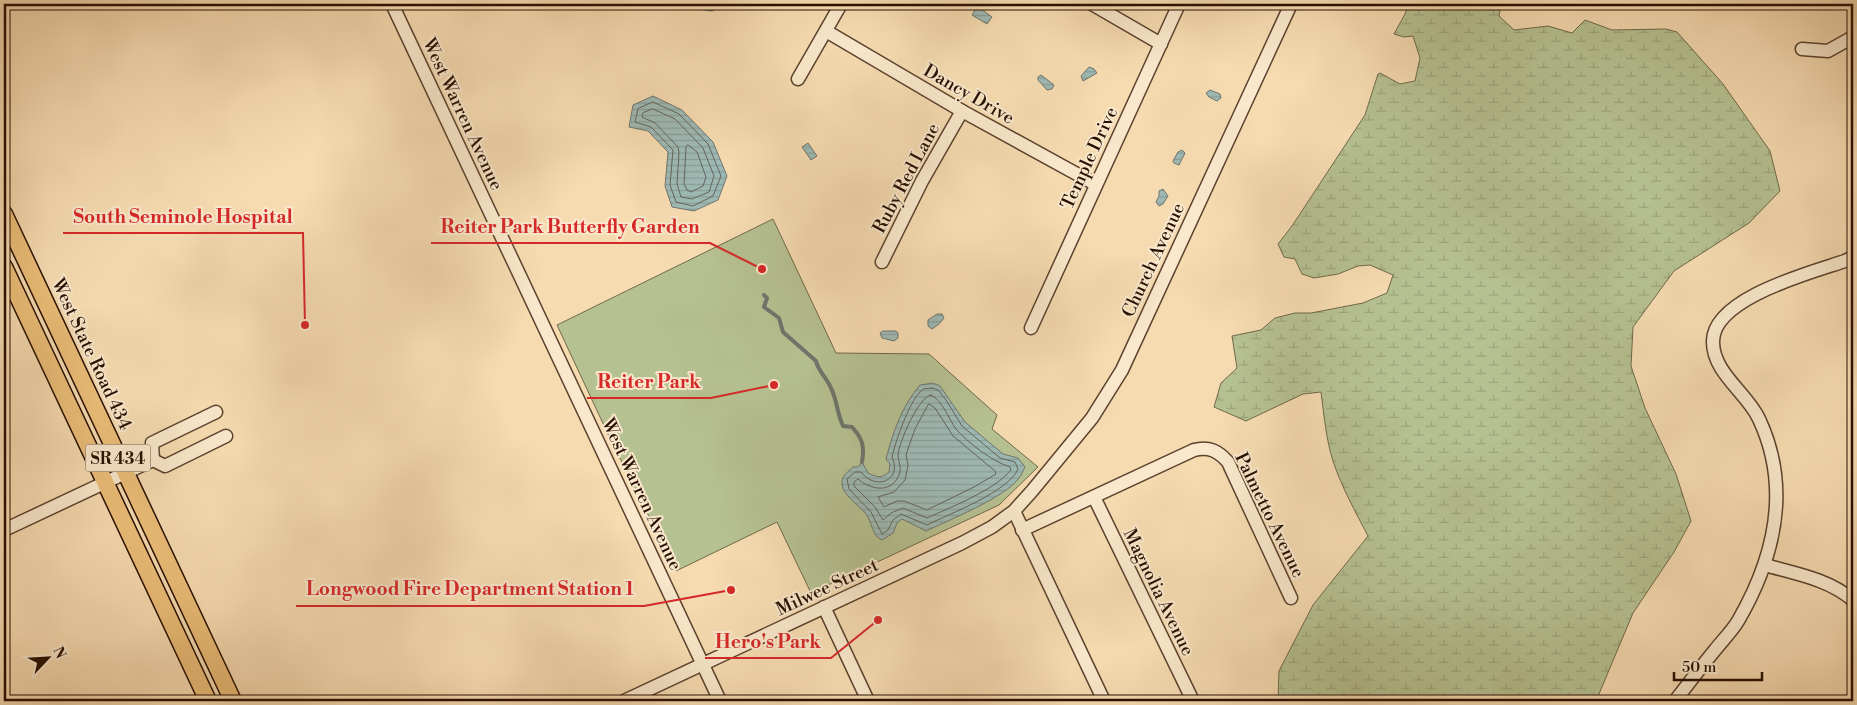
<svg xmlns="http://www.w3.org/2000/svg" width="1857" height="705" font-family="'Libre Bodoni',serif">
<style>
.green{fill:#b6c191;stroke:#6f684a}
.wetland{fill:url(#wetland-marsh);stroke:#6f684a}
.water{fill:url(#water-rules);stroke:#6f756d}
.lines{fill:none;stroke-linecap:round;stroke-linejoin:round}
.shore{stroke:#63645b;stroke-width:1}
.stream{stroke:#6f756d;stroke-width:4}
.minor-casing{stroke:#5c422e;stroke-width:15}
.major-casing{stroke:#280f02;stroke-width:19}
.minor{stroke:#f9e8cc;stroke-width:12}
.major{stroke:#ebbe78;stroke-width:16}
.labels{text-anchor:middle;stroke-width:4;stroke-linejoin:round;paint-order:stroke}
.shield{fill:#f9e8cc;stroke:#67503f;stroke-width:1}
.shield-label{font-size:16px;font-weight:bold;fill:#280f02}
.street-label{font-size:18px;fill:#280f02;stroke:#f9e8cc}
.leader{fill:none;stroke:#d62828;stroke-width:2}
.callout-dot{fill:#d62828;stroke:#f9e8cc;stroke-width:2}
.callout-label{font-size:19px;text-anchor:middle;font-weight:bold;fill:#d62828;stroke:#f9e8cc;stroke-width:4;stroke-linejoin:round;paint-order:stroke}
</style>
<defs>
<pattern id="wetland-marsh" width="20" height="14" patternUnits="userSpaceOnUse" patternTransform="scale(1.25)"><rect width="20" height="14" fill="#b6c191"/><path d="M1 5h8M5 5V1M11 12h8M15 12V8" fill="none" stroke="#9ca57b"/></pattern>
<pattern id="water-rules" width="6" height="5" patternUnits="userSpaceOnUse" patternTransform="scale(1.25)"><rect width="6" height="5" fill="#9eb9b4"/><path d="M0 2.5h6" fill="none" stroke="#889e99"/></pattern>
</defs>
<rect width="100%" height="100%" fill="#f6dbb1"/>
<filter id="stains"><feTurbulence type="fractalNoise" baseFrequency=".004" numOctaves="4"/><feColorMatrix values="0 0 0 0 .2 0 0 0 0 .09 0 0 0 0 .02 0 0 0 .5 -.17"/></filter>
<radialGradient id="worn" r=".72"><stop offset=".6" stop-color="#630" stop-opacity="0"/><stop offset="1" stop-color="#630" stop-opacity=".3"/></radialGradient>
<path class="green" d="M 773,219 L 836,353 L 929,354 L 997,415 L 992,429 L 1038,467 L 999,505 L 811,593 L 777,522 L 676,571 L 607,432 L 557,325 Z"/>
<path class="wetland" d="M 1409,4 L 1501,4 L 1499,16 L 1514,30 L 1548,26 L 1572,33 L 1585,20 L 1612,30 L 1666,29 L 1677,32 L 1723,84 L 1770,151 L 1780,191 L 1749,223 L 1674,271 L 1633,327 L 1631,366 L 1645,408 L 1676,474 L 1691,521 L 1674,552 L 1633,613 L 1596,701 L 1278,701 L 1279,671 L 1313,605 L 1368,536 C 1355,511 1342,488 1333,461 C 1326,439 1324,415 1321,392 L 1303,394 L 1246,421 L 1214,407 L 1221,383 L 1237,368 L 1232,336 L 1261,330 L 1275,318 L 1295,313 L 1311,313 L 1363,303 L 1387,293 L 1393,275 L 1370,265 L 1358,266 L 1338,274 L 1314,278 L 1302,274 L 1295,259 L 1284,257 L 1278,244 L 1292,226 L 1365,115 L 1378,74 L 1380,73 L 1400,84 L 1415,81 L 1420,58 L 1413,36 L 1404,37 L 1394,34 L 1405,14 Z"/>
<g class="water">
<path d="M 695,4 L 727,4 L 712,11 L 697,9 Z"/>
<path d="M 977,6 L 992,17 L 987,24 L 972,15 Z"/>
<path d="M 1089,67 L 1094,69 L 1097,73 L 1083,81 L 1081,76 Z"/>
<path d="M 1041,75 L 1054,85 L 1052,89 L 1047,90 L 1038,80 L 1038,77 Z"/>
<path d="M 1210,90 L 1220,94 L 1221,98 L 1217,101 L 1209,97 L 1206,93 Z"/>
<path d="M 653,96 L 682,110 L 713,142 L 727,176 L 718,200 L 694,211 L 672,207 L 665,186 L 668,152 L 648,131 L 629,127 L 633,105 Z"/>
<path d="M 808,143 L 817,156 L 811,160 L 802,147 Z"/>
<path d="M 1182,150 L 1185,153 L 1179,165 L 1174,163 L 1173,161 L 1178,152 Z"/>
<path d="M 1163,189 L 1168,196 L 1163,204 L 1159,206 L 1156,202 L 1159,196 L 1159,191 Z"/>
<path d="M 937,314 L 942,314 L 944,318 L 939,324 L 932,329 L 928,326 L 928,320 Z"/>
<path d="M 883,331 L 896,331 L 898,333 L 898,338 L 894,341 L 882,338 L 880,333 Z"/>
<path d="M 933,383 L 940,386 L 965,422 L 1003,454 L 1018,458 L 1025,467 C 1023,470 1022,475 1019,478 C 1006,497 949,520 926,531 L 902,519 L 897,523 L 893,533 L 882,540 C 872,536 872,522 866,514 C 858,504 842,495 842,483 C 842,475 848,472 853,467 L 858,467 L 862,462 L 868,473 C 877,477 881,479 889,472 L 890,464 L 886,459 C 893,432 902,406 920,385 Z"/>
</g>
<g class="lines">
<g class="shore">
<path d="M 653,102 L 679,114 L 708,144 L 721,176 L 713,196 L 693,206 L 676,202 L 670,185 L 673,150 L 651,127 L 635,122 L 638,109 Z"/>
<path d="M 653,109 L 675,119 L 703,148 L 714,176 L 709,192 L 692,199 L 681,197 L 677,184 L 679,153 L 678,147 L 655,123 L 642,117 L 643,113 Z"/>
<path d="M 688,145 L 697,152 L 706,177 L 703,186 L 691,192 L 687,190 L 684,184 L 686,147 Z"/>
<path d="M 932,388 L 938,390 L 946,400 L 962,426 L 1000,458 L 1015,462 L 1018,469 C 1008,492 951,513 927,525 L 901,514 L 893,520 L 888,530 L 882,534 L 871,512 L 849,489 L 847,479 L 855,472 L 861,472 C 875,491 903,481 892,457 C 895,443 911,395 924,389 C 927,388 929,389 932,388 Z"/>
<path d="M 931,395 C 943,401 948,418 956,429 C 967,442 993,462 1010,467 L 1011,470 C 995,490 951,507 927,518 L 903,508 L 891,513 L 883,520 L 875,507 L 854,486 L 854,482 L 858,479 C 869,489 890,494 898,477 C 903,469 898,462 898,455 C 899,442 919,396 931,395 Z"/>
<path d="M 929,404 L 935,408 L 953,436 L 995,471 L 996,474 L 974,487 L 927,510 L 904,501 L 897,501 L 884,507 L 878,497 L 894,492 L 905,480 L 908,465 L 906,455 L 909,446 L 915,429 Z"/>
</g>
<path class="stream" d="M 764,295 L 767,298 L 764,307 L 779,318 L 783,332 L 816,361 C 818,371 827,378 831,388 C 837,400 837,413 843,426 L 852,427 C 862,438 865,446 862,462"/>
<defs>
<g id="minor">
<path d="M 392,4 L 720,701"/>
<path d="M 1092,4 L 1161,44"/>
<path d="M 826,31 L 962,111 L 1095,184"/>
<path d="M 1802,49 L 1828,51 L 1853,37"/>
<path d="M 798,79 L 841,4"/>
<path d="M 882,262 L 922,181 L 962,111"/>
<path d="M 1031,328 L 1179,4"/>
<path d="M 153,460 L 152,443 L 216,412"/>
<path d="M 153,460 L 165,466 L 226,436"/>
<path d="M 1094,497 L 1193,701"/>
<path d="M 1014,511 L 1104,701"/>
<path d="M 4,530 L 153,460"/>
<path d="M 1022,530 L 1194,450 C 1209,446 1218,451 1228,462 L 1291,598"/>
<path d="M 1765,565 C 1797,574 1828,579 1853,600"/>
<path d="M 824,607 L 868,701"/>
<path d="M 624,701 L 962,543 L 992,527 L 1014,511 L 1032,491 L 1092,418 L 1122,370 L 1291,4"/>
<path d="M 1675,701 C 1688,684 1701,667 1715,650 C 1722,641 1732,631 1738,621 C 1775,557 1791,487 1759,419 C 1747,393 1713,373 1713,342 C 1712,298 1813,272 1845,261 L 1853,257"/>
</g>
<g id="major">
<path d="M 4,214 L 233,701"/>
<path d="M 4,267 L 208,701"/>
</g>
</defs>
<use href="#minor" class="minor-casing"/>
<use href="#major" class="major-casing"/>
<use href="#minor" class="minor"/>
<use href="#major" class="major"/>
</g>
<g class="labels">
<rect class="shield" x="85.5" y="444.5" width="65" height="27" rx="4"/>
<g class="shield-label">
<text x="118" y="464">SR 434</text>
</g>
<g class="street-label">
<text transform="translate(969 94) rotate(30)" y="6">Dancy Drive</text>
<text transform="translate(463 114) rotate(65)" y="6">West Warren Avenue</text>
<text transform="translate(1089 158) rotate(-65)" y="6">Temple Drive</text>
<text transform="translate(906 178) rotate(-62)" y="6">Ruby Red Lane</text>
<text transform="translate(1153 260) rotate(-65)" y="6">Church Avenue</text>
<text transform="translate(92 354) rotate(65)" y="6">West State Road 434</text>
<text transform="translate(642 494) rotate(65)" y="6">West Warren Avenue</text>
<text transform="translate(1270 515) rotate(64)" y="6">Palmetto Avenue</text>
<text transform="translate(827 587) rotate(-25)" y="6">Milwee Street</text>
<text transform="translate(1159 592) rotate(64)" y="6">Magnolia Avenue</text>
</g>
</g>
<path class="leader" d="M305 325L303 233H63M762 269L710 243H431M774 385L711 398H587M731 590L644 606H296M878 620L831 658H705"/>
<g class="callout-dot">
<circle cx="305" cy="325" r="5"/>
<circle cx="762" cy="269" r="5"/>
<circle cx="774" cy="385" r="5"/>
<circle cx="731" cy="590" r="5"/>
<circle cx="878" cy="620" r="5"/>
</g>
<g class="callout-label">
<text x="183" y="223">South Seminole Hospital</text>
<text x="570" y="233">Reiter Park Butterfly Garden</text>
<text x="649" y="388">Reiter Park</text>
<text x="470" y="595">Longwood Fire Department Station 1</text>
<text x="768" y="648">Hero's Park</text>
</g>
<rect width="1857" height="705" fill="none" stroke="#f6dbb1" stroke-width="20"/>
<rect x="5" y="5" width="1847" height="695" fill="none" stroke="#280f02" stroke-width="2.5"/>
<rect x="10" y="10" width="1837" height="685" fill="none" stroke="#280f02"/>
<g transform="translate(48 658) rotate(65)" stroke="#f9e8cc" stroke-width="4" paint-order="stroke">
<path d="M0-4L9 19L0 12L-9 19Z" fill="#280f02"/>
<text y="-8" font-size="14" font-weight="bold" text-anchor="middle" fill="#280f02">N</text>
</g>
<path d="M1674 672v8h88v-8" fill="none" stroke="#280f02" stroke-width="2.5"/>
<text x="1682" y="672" font-size="15" fill="#280f02" stroke="#f9e8cc" stroke-width="4" paint-order="stroke">50 m</text>
<rect width="100%" height="100%" filter="url(#stains)"/>
<rect width="100%" height="100%" fill="url(#worn)"/>
</svg>
